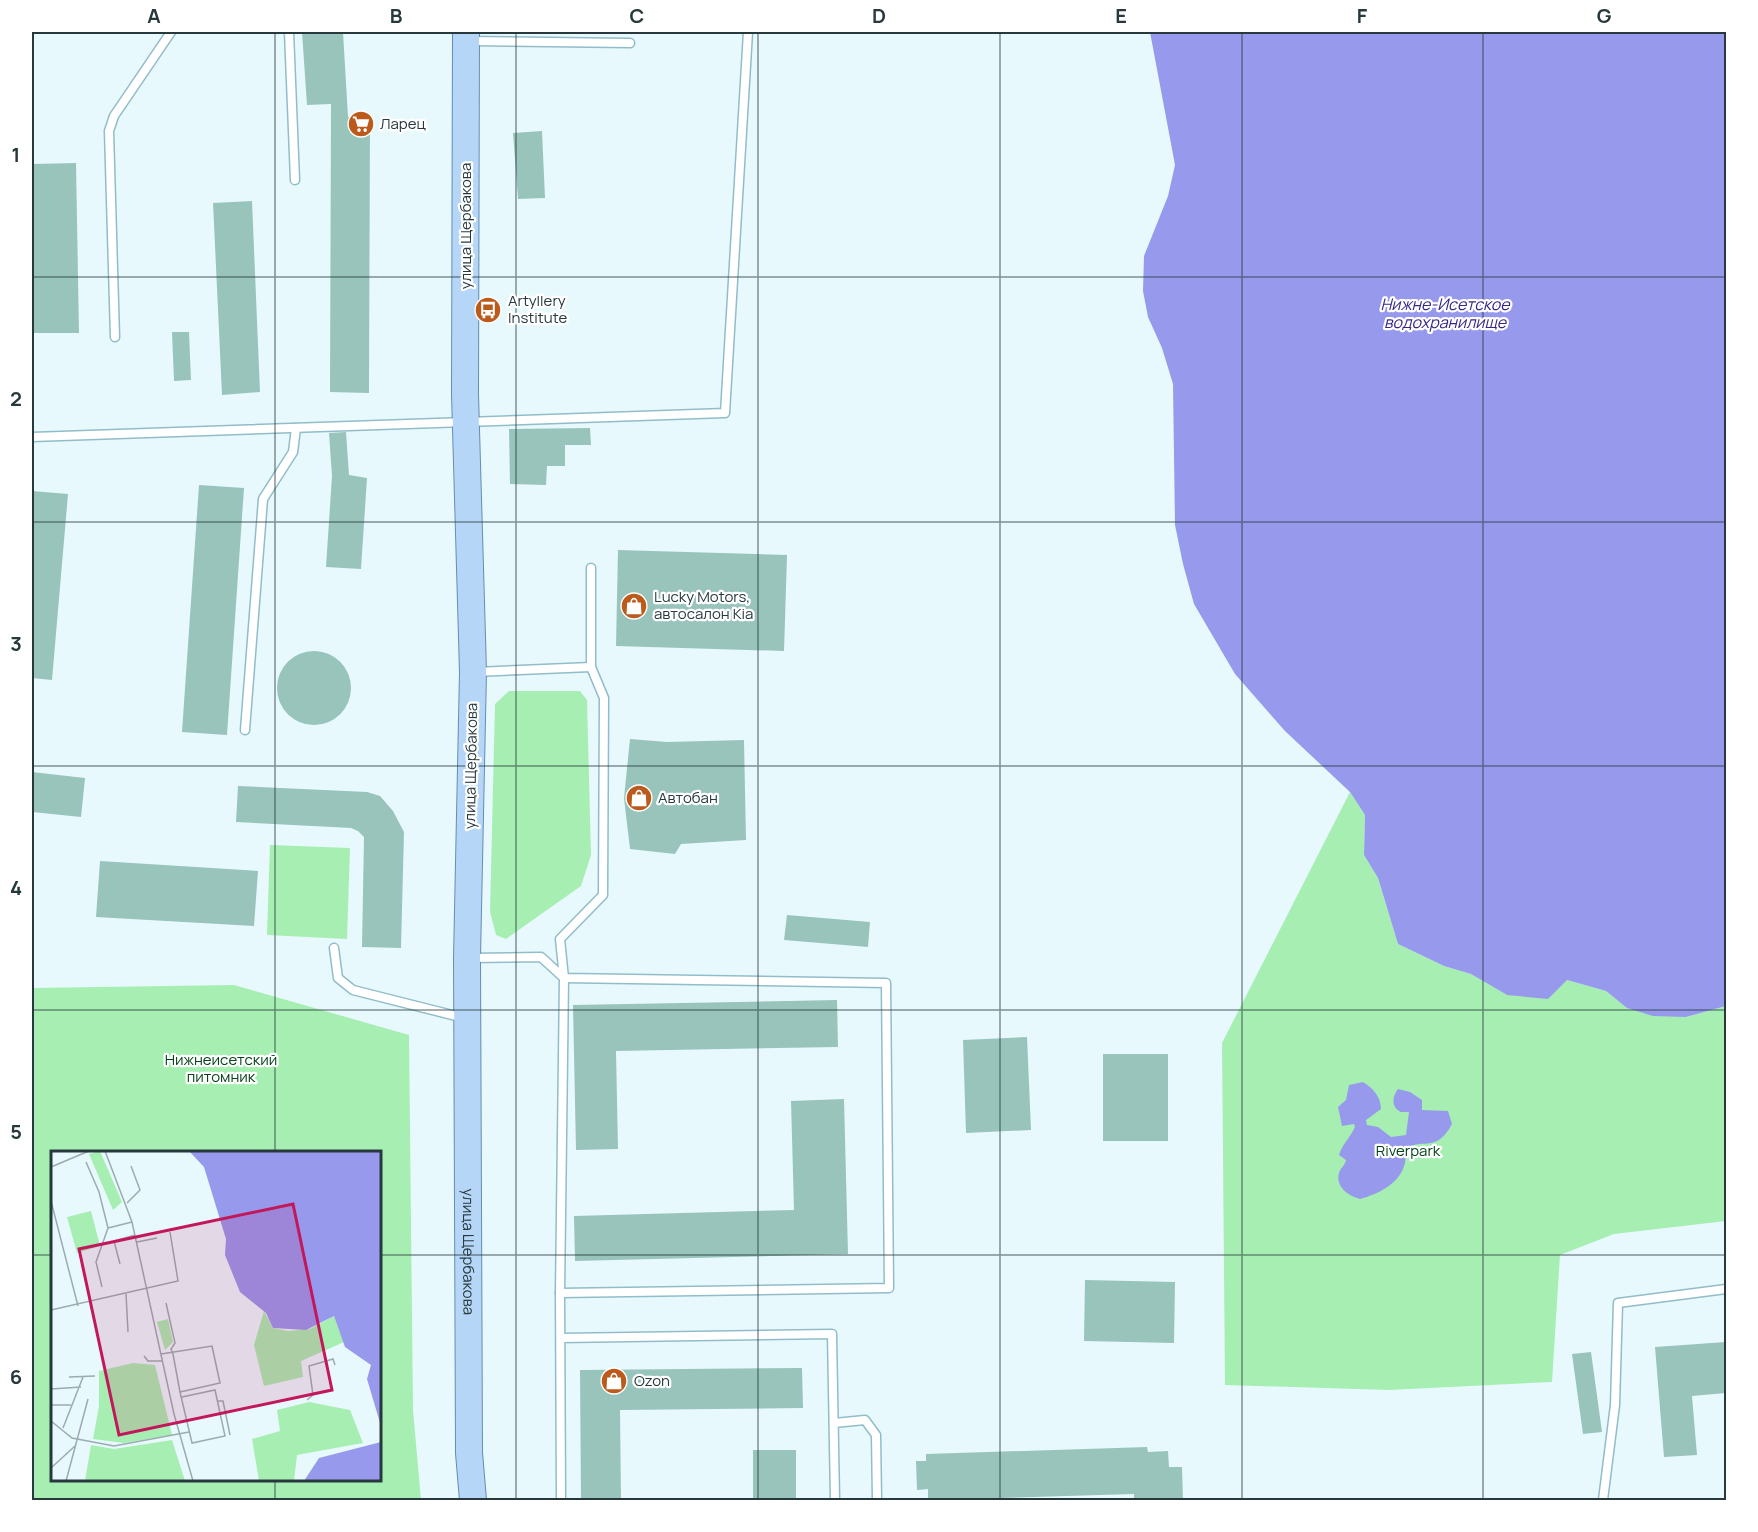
<svg xmlns="http://www.w3.org/2000/svg" width="1758" height="1532" font-family="Manrope,sans-serif">
<style>
.green{fill:#a7eeb2;fill-rule:evenodd}
.water{fill:#9799ed}
.building{fill:#98c4bc}
.lines{fill:none;stroke-linecap:round;stroke-linejoin:round}
.service-casing{stroke:#91bdc8;stroke-width:11}
.primary-casing{stroke:#638eb3;stroke-width:28}
.service{stroke:#fff;stroke-width:8}
.primary{stroke:#b5d6f7;stroke-width:26}
.grid{fill:none;stroke:#27393d;stroke-width:1.5;stroke-opacity:0.55}
.labels{text-anchor:middle;stroke-width:4.5;stroke-linejoin:round;paint-order:stroke}
.poi-label{font-size:15px;fill:#27393d;stroke:#fff;text-anchor:start}
.street-label{font-size:15px;fill:#27393d;stroke:#fff}
.park-label{font-size:15px;fill:#054319;stroke:#fff}
.water-label{font-size:16px;font-style:italic;fill:#352788;stroke:#fff}
.inset-road{fill:none;stroke:#9bacb1;stroke-width:1.5}
.view{fill:#c2185b;fill-opacity:0.15;stroke:#c2185b;stroke-width:3}
.inset-edge{fill:none;stroke:#27393d;stroke-width:3}
.neatline{fill:none;stroke:#27393d;stroke-width:2}
.grid-label{font-size:20px;text-anchor:middle;font-weight:bold;fill:#27393d}
</style>
<rect width="100%" height="100%" fill="#e8f9fe"/>
<g class="green">
<path d="M 509,691 L 580,691 L 587,700 L 591,855 L 581,886 L 506,939 L 496,935 L 490,912 L 495,704 Z"/>
<path d="M 1350,792 L 1365,815 L 1364,855 L 1378,878 L 1398,944 L 1444,966 L 1471,974 L 1507,995 L 1567,980 L 1606,991 L 1627,1008 L 1686,1017 L 1726,1006 L 1726,1221 L 1614,1234 L 1560,1255 L 1552,1382 L 1389,1390 L 1225,1385 L 1222,1043 Z"/>
<path d="M 270,845 L 350,848 L 347,939 L 267,935 Z"/>
<path d="M 234,985 L 409,1035 L 413,1410 L 421,1500 L 32,1500 L 32,988 ZM 380,1152 L 380,1480 L 52,1480 L 52,1152 Z"/>
</g>
<g class="water">
<path d="M 1150,32 L 1726,32 L 1726,1006 L 1686,1017 L 1653,1016 L 1627,1008 L 1606,991 L 1567,980 L 1548,999 L 1507,995 L 1471,974 L 1444,966 L 1398,944 L 1378,878 L 1364,855 L 1365,815 L 1350,792 L 1285,731 L 1235,674 L 1194,604 L 1183,564 L 1175,525 L 1173,384 L 1162,348 L 1148,317 L 1143,291 L 1144,256 L 1168,196 L 1175,165 Z"/>
<path d="M 1363,1082 C 1373,1088 1381,1097 1381,1109 L 1366,1120 L 1367,1125 L 1378,1127 L 1391,1137 L 1406,1135 L 1409,1112 L 1401,1112 C 1391,1107 1392,1097 1398,1089 L 1410,1092 L 1422,1100 L 1422,1110 L 1448,1111 L 1452,1124 C 1436,1153 1425,1138 1406,1148 C 1405,1153 1406,1158 1405,1163 C 1400,1184 1378,1194 1360,1199 C 1349,1196 1335,1187 1339,1173 C 1340,1168 1345,1166 1346,1160 L 1339,1155 C 1343,1143 1350,1138 1355,1127 L 1354,1124 L 1342,1126 L 1338,1107 L 1346,1100 L 1349,1085 Z"/>
</g>
<g class="building">
<path d="M 302,32 L 343,32 L 348,117 L 370,117 L 369,393 L 330,392 L 331,104 L 307,105 Z"/>
<path d="M 542,131 L 545,198 L 518,199 L 513,133 Z"/>
<path d="M 76,163 L 79,333 L 32,333 L 32,164 Z"/>
<path d="M 252,201 L 260,392 L 222,395 L 213,203 Z"/>
<path d="M 172,332 L 189,332 L 191,380 L 174,381 Z"/>
<path d="M 590,428 L 591,445 L 565,445 L 565,466 L 547,466 L 546,485 L 510,484 L 509,429 Z"/>
<path d="M 346,432 L 349,475 L 367,478 L 361,569 L 326,567 L 332,476 L 329,433 Z"/>
<path d="M 199,485 L 244,488 L 227,735 L 182,732 Z"/>
<path d="M 32,491 L 68,494 L 52,680 L 32,678 Z"/>
<path d="M 618,550 L 787,555 L 784,651 L 616,646 Z"/>
<circle cx="314" cy="688" r="37"/>
<path d="M 630,739 L 667,742 L 744,740 L 746,840 L 681,844 L 675,854 L 630,849 L 624,798 Z"/>
<path d="M 32,772 L 85,778 L 81,817 L 32,812 Z"/>
<path d="M 238,786 L 367,792 L 380,796 L 393,811 L 404,832 L 401,948 L 362,947 L 364,837 L 358,831 L 351,828 L 236,822 Z"/>
<path d="M 100,861 L 258,871 L 254,926 L 96,917 Z"/>
<path d="M 787,915 L 870,922 L 868,947 L 784,940 Z"/>
<path d="M 837,1000 L 838,1047 L 616,1051 L 618,1149 L 576,1150 L 573,1005 Z"/>
<path d="M 1027,1037 L 1031,1130 L 966,1133 L 963,1040 Z"/>
<rect x="1103" y="1054" width="65" height="87"/>
<path d="M 844,1099 L 848,1254 L 575,1261 L 574,1216 L 794,1210 L 791,1101 Z"/>
<path d="M 1085,1280 L 1175,1282 L 1174,1343 L 1084,1341 Z"/>
<path d="M 1726,1342 L 1726,1393 L 1692,1396 L 1697,1455 L 1664,1457 L 1655,1347 Z"/>
<path d="M 1591,1352 L 1602,1432 L 1583,1434 L 1572,1354 Z"/>
<path d="M 802,1368 L 803,1408 L 620,1410 L 621,1500 L 581,1500 L 580,1370 Z"/>
<path d="M 1147,1447 L 1148,1452 L 1168,1451 L 1169,1467 L 1182,1467 L 1183,1500 L 1134,1500 L 1134,1494 L 928,1500 L 928,1489 L 917,1490 L 916,1461 L 926,1461 L 926,1454 Z"/>
<rect x="753" y="1450" width="43" height="50"/>
</g>
<g class="lines">
<defs>
<g id="service">
<path d="M 289,32 L 295,180"/>
<path d="M 468,41 L 630,43"/>
<path d="M 115,337 L 109,131 L 114,116 L 171,32"/>
<path d="M 32,437 L 725,413 L 748,32"/>
<path d="M 475,672 L 591,667"/>
<path d="M 245,730 L 263,499 L 293,452 L 296,428"/>
<path d="M 334,948 L 338,978 L 353,990 L 464,1018"/>
<path d="M 469,958 L 541,957 L 564,978 L 886,983 L 889,1288 L 560,1293"/>
<path d="M 561,1338 L 832,1334 L 835,1500"/>
<path d="M 834,1423 L 865,1420 L 876,1435 L 877,1500"/>
<path d="M 561,1500 L 560,1293 L 564,978 L 560,939 L 603,895 L 604,698 L 591,667 L 591,568"/>
<path d="M 1603,1500 L 1615,1405 L 1618,1303 L 1726,1289"/>
</g>
<g id="primary">
<path id="s1" d="M 466,32 L 465,394 L 473,672 L 467,958 L 469,1453 L 473,1500"/>
</g>
</defs>
<use href="#service" class="service-casing"/>
<use href="#primary" class="primary-casing"/>
<use href="#service" class="service"/>
<use href="#primary" class="primary"/>
</g>
<path class="grid" d="M 275,32 L 275,1152M 516,32 L 516,1500M 758,32 L 758,1500M 1000,32 L 1000,1500M 1242,32 L 1242,1500M 1483,32 L 1483,1500M 32,277 L 1726,277M 32,522 L 1726,522M 32,766 L 1726,766M 32,1010 L 1726,1010M 32,1255 L 52,1255M 380,1255 L 1726,1255M 275,1480 L 275,1500"/>
<defs>
<symbol id="supermarket-disc" viewBox="-11 -11 22 22"><circle r="9.5" fill="#bc5a1b" stroke="#fff"/><path d="M-6-5.5h2.5l.6 2H6L4.5 2H-2.5L-4.4-4H-6ZM-1.5 3.2a1.3 1.3 0 1 0 .1 0ZM3 3.2a1.3 1.3 0 1 0 .1 0Z" fill="#fff"/></symbol>
<symbol id="bus-disc" viewBox="-11 -11 22 22"><circle r="9.5" fill="#bc5a1b" stroke="#fff"/><path d="M-5-6H5V4H4V6H2V4H-2V6H-4V4H-5ZM-3.5-4V0h7V-4ZM-3.5 1.2v1.5H-2V1.2ZM2 1.2v1.5H3.5V1.2Z" fill="#fff"/></symbol>
<symbol id="shop-disc" viewBox="-11 -11 22 22"><circle r="9.5" fill="#bc5a1b" stroke="#fff"/><path d="M-5-2.5h2.3a2.7 3.5 0 0 1 5.4 0H5L5.5 6h-11ZM-1.5-2.5h3a1.5 2.3 0 0 0-3 0Z" fill="#fff"/></symbol>
</defs>
<g fill-rule="evenodd">
<use href="#supermarket-disc" x="346" y="109" width="30" height="30"/>
<use href="#bus-disc" x="473" y="295" width="30" height="30"/>
<use href="#shop-disc" x="619" y="591" width="30" height="30"/>
<use href="#shop-disc" x="624" y="783" width="30" height="30"/>
<use href="#shop-disc" x="599" y="1366" width="30" height="30"/>
</g>
<g class="labels">
<g class="poi-label">
<text x="380" y="129">Ларец</text>
<text x="508" y="306">Artyllery<tspan x="508" dy="17">Institute</tspan></text>
<text x="654" y="602">Lucky Motors,<tspan x="654" dy="17">автосалон Kia</tspan></text>
<text x="658" y="803">Автобан</text>
<text x="634" y="1386">Ozon</text>
</g>
<g class="street-label">
<text transform="translate(466 226) rotate(-90)" y="5">улица Щербакова</text>
<text transform="translate(471 766) rotate(-89)" y="5">улица Щербакова</text>
<text dy="5" stroke="none"><textPath href="#s1" startOffset="1220">улица Щербакова</textPath></text>
</g>
<g class="park-label">
<text x="221" y="1065">Нижнеисетский<tspan x="221" dy="17">питомник</tspan></text>
<text x="1408" y="1156">Riverpark</text>
</g>
<g class="water-label">
<text x="1445" y="310">Нижне-Исетское<tspan x="1445" dy="18">водохранилище</tspan></text>
</g>
</g>
<g transform="translate(51 1151)">
<rect width="330" height="330" fill="#e8f9fe"/>
<path d="M 49,0 L 71,51 L 62,59 L 38,3 ZM 40,60 L 49,95 L 26,102 L 16,66 ZM 213,160 L 222,177 L 237,180 L 259,178 L 283,165 L 293,191 L 250,210 L 252,226 L 213,235 L 203,194 ZM 117,168 L 122,191 L 114,199 L 106,171 ZM 82,212 L 104,214 L 121,284 L 73,292 L 42,288 L 48,255 L 48,220 ZM 258,251 L 299,259 L 312,292 L 246,304 L 243,330 L 208,330 L 201,288 L 229,280 L 226,259 ZM 121,289 L 134,330 L 34,330 L 40,294 L 63,298 Z" fill="#a7eeb2"/>
<path d="M 138,0 L 330,0 L 330,275 L 316,228 L 320,214 L 294,196 L 283,165 L 255,179 L 222,177 L 215,162 L 189,141 L 174,104 L 175,88 L 153,16 ZM 330,291 L 330,330 L 253,330 L 268,307 Z" fill="#9799ed"/>
<path class="inset-road" d="M 54,0 L 81,71 L 123,263 L 142,330M 35,11 L 48,41 L 57,77 L 81,71M 0,16 L 38,0M 0,50 L 27,155M 76,52 L 89,39 L 80,15M 86,91 L 106,87M 69,113 L 63,90 L 84,84M 51,136 L 45,111 L 57,77M 75,143 L 77,181M 115,152 L 124,192 L 120,198 L 122,203 L 129,241 L 141,292 L 174,285 L 164,239 L 131,246M 0,159 L 127,130 L 119,81M 110,203 L 161,195 L 169,232 L 129,241M 93,205 L 97,210 L 111,210M 18,226 L 44,225M 0,238 L 30,236M 256,249 L 262,244 L 258,215 L 282,208 L 284,214M 166,250 L 172,250 L 179,284M 0,254 L 20,254M 0,270 L 21,287 L 63,295 L 138,281M 12,277 L 32,226M 0,317 L 24,295M 15,330 L 37,248"/>
<path class="view" d="M 242,53 L 281,239 L 68,284 L 28,98 Z"/>
<rect width="330" height="330" class="inset-edge"/>
</g>
<rect width="1758" height="1532" fill="none" stroke="#ffffff" stroke-width="66"/>
<rect x="33" y="33" width="1692" height="1466" class="neatline"/>
<g class="grid-label">
<text x="154" y="23">A</text>
<text x="396" y="23">B</text>
<text x="637" y="23">C</text>
<text x="879" y="23">D</text>
<text x="1121" y="23">E</text>
<text x="1362" y="23">F</text>
<text x="1604" y="23">G</text>
<text x="16" y="162">1</text>
<text x="16" y="406">2</text>
<text x="16" y="651">3</text>
<text x="16" y="895">4</text>
<text x="16" y="1139">5</text>
<text x="16" y="1384">6</text>
</g>
</svg>
